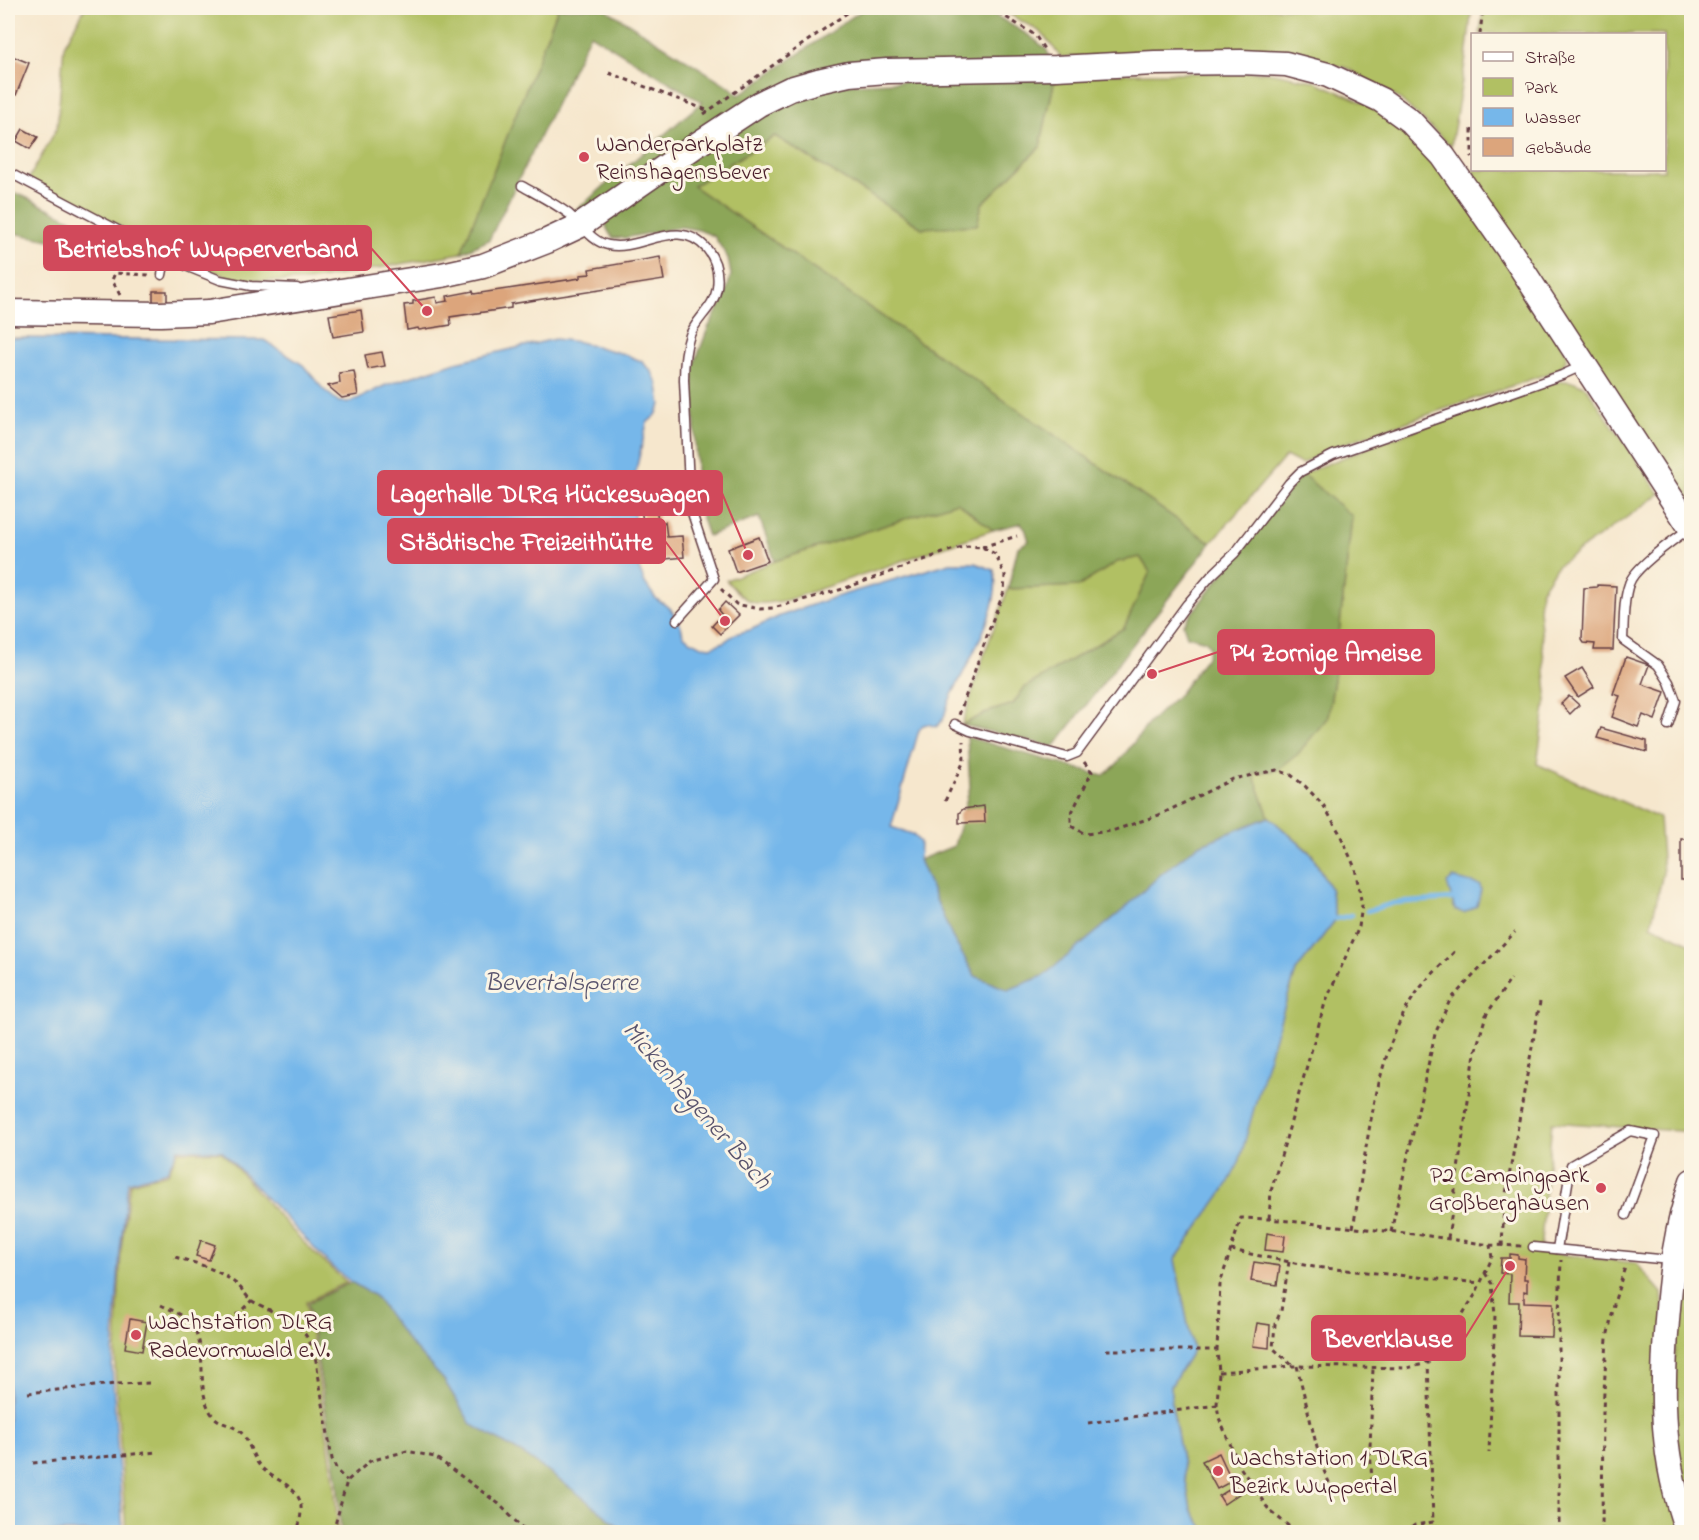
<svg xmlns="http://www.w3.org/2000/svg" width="1699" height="1540" font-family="'Indie Flower',sans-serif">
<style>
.green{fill:#b1c063;stroke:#7e7047;stroke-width:1.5}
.forest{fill:#8ca659;stroke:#6b6242;stroke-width:1.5}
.water{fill:#76b7ea;stroke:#606b8a;stroke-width:1.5}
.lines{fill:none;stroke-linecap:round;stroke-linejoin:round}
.stream{stroke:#76b7ea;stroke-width:4.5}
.building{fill:#dca57c}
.lane-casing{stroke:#643d43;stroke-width:11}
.secondary-casing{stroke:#643d43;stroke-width:27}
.path{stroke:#643d43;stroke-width:3;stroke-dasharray:4.5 4.5;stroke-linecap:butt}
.lane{stroke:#fff;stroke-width:8}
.secondary{stroke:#fff;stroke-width:24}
.poi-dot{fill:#d1495b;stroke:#fcf5e5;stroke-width:2}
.labels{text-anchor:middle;stroke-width:6;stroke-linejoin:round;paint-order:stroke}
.poi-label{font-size:24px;fill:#4a1f2b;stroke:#fcf5e5;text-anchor:start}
.water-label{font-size:26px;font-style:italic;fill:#59546e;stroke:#fcf5e5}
.leader{fill:none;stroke:#d1495b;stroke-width:2}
.callout-dot{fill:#d1495b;stroke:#fcf5e5;stroke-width:2}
.callout{fill:#d1495b;stroke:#d1495b;stroke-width:2}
.callout-label{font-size:26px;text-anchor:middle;font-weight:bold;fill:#fff}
</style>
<rect width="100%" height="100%" fill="#fcf5e5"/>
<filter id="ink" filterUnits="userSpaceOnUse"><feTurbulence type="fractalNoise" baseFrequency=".0167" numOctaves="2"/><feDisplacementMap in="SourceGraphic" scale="12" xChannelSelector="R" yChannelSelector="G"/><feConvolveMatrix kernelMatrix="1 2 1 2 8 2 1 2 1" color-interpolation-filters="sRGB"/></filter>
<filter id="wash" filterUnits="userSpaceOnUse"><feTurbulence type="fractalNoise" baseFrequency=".008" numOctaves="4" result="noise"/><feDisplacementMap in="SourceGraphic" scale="24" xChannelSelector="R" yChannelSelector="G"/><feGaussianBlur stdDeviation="1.35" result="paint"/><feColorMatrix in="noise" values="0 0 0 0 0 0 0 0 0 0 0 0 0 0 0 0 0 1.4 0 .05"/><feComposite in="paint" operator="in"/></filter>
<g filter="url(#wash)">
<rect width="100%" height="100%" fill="#f6e7cd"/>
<g class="green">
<path d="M 85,8 L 558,8 L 461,253 L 308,281 L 264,281 L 235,279 L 192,263 L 28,180 L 57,128 L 64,46 Z"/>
<path d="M 998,8 L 1472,8 L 1466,58 L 1451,146 L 1400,99 L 1347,68 L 1289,55 L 1061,57 L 1041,32 Z"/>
<path d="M 1483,8 L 1691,8 L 1691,516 L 1484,199 L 1474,178 L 1474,170 L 1664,170 L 1664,34 L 1480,34 Z"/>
<path d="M 1268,72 L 1314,81 L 1383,111 L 1437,159 L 1567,354 L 1565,362 L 1558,370 L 1334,447 L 1301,464 L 1286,456 L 1211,543 L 693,186 L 775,136 L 922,228 L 982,204 L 1040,147 L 1056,74 Z"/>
<path d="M 1564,381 L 1575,382 L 1586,387 L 1660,494 L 1557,566 L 1541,590 L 1539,609 L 1547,693 L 1537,764 L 1659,818 L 1663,873 L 1651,925 L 1691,944 L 1692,1132 L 1552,1122 L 1540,1252 L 1636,1263 L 1662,1293 L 1682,1532 L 1206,1532 L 1191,1509 L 1171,1400 L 1171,1386 L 1193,1350 L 1175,1260 L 1226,1187 L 1296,971 L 1336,919 L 1330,888 L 1312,854 L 1269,817 L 1253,773 L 1277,770 L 1328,717 L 1334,679 L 1352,517 L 1302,474 L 1382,442 L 1549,383 Z"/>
<path d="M 957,502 L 993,530 L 787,600 C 753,605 749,607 726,580 L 775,561 Z"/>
<path d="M 1140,557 L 1150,572 L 1124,628 L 1024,688 L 1013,704 L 988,712 L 962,725 L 984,655 L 1008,589 L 1079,586 L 1117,562 Z"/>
<path d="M 178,1151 L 222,1152 C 262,1196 301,1245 347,1282 L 306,1302 L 334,1480 L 338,1532 L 126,1532 L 115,1368 L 121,1250 L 130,1183 L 168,1173 Z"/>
<path d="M 1691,1202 L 1691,1520 L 1680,1487 L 1671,1400 L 1685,1220 Z"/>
</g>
<g class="forest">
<path d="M 558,8 L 604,8 L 730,87 L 739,95 L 865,8 L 983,8 L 1030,36 L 1046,49 L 1049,55 L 1048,59 L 813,75 L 587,211 L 574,212 L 702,102 L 590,34 L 489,240 L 461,253 Z"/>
<path d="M 1056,74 L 1040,147 L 982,204 L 977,225 L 922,228 L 775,136 L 693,186 L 1211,543 L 1054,747 L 962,725 L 988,712 L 1013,704 L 1024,688 L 1124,628 L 1150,572 L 1140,557 L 1117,562 L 1079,586 L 1008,589 L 1018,547 L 1029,541 L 1025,528 L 1021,523 L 993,530 L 957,502 L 775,561 L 759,517 L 708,536 L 697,504 L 693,368 L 708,328 L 725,297 L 731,275 L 728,258 L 714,236 L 699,230 L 681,227 L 624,238 L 613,238 C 608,232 605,227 606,219 L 742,122 L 831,85 Z"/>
<path d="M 19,194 L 107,237 L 101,243 L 81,246 L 8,232 L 8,195 Z"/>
<path d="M 1302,474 L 1352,516 L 1334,679 L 1328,717 L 1298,754 L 1277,770 L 1253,773 L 1269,817 L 1197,846 L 1160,875 L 1122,911 L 1043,976 L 1008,990 L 975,976 L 952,937 L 919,860 L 954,846 L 970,787 L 967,737 L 1103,776 L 1117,764 L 1149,723 L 1180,693 L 1208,655 L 1210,647 L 1206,641 L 1187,636 L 1183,624 Z"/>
<path d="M 351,1282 L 375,1296 L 408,1341 L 444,1380 L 471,1424 L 526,1456 L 576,1492 L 626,1532 L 341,1532 L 337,1479 L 308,1303 Z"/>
</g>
<g class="water">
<path d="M 8,338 L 264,340 L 303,365 L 323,389 L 339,402 L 351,402 L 386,385 L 456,362 L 555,339 L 579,342 L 624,354 L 641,361 L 652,372 L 658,385 L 661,405 L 656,415 L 647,423 L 632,487 L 638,566 L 645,583 L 656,599 L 670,608 L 681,626 L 683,635 L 690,640 L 702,646 L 711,647 L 724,642 L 735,634 L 750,630 L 780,616 L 829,599 L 950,563 L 975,563 L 994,570 C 1004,607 965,666 950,699 C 944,711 947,719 936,727 L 928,724 L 923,725 L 919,730 L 891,827 L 912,834 L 920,842 L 919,860 L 952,937 L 975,976 L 1008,990 L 1043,976 L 1122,911 L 1160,875 L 1197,846 L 1269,817 L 1311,854 L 1330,888 L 1336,919 L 1296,971 L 1266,1065 L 1239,1163 L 1226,1187 L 1175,1260 L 1193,1350 L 1171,1386 L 1171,1400 L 1191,1509 L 1206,1532 L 626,1532 L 576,1492 L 526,1456 L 471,1424 L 444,1380 L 408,1341 L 375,1296 L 351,1282 L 332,1267 L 222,1151 L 178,1149 L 167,1171 L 128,1182 L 120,1251 L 112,1368 L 123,1532 L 8,1532 Z"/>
<path d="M 1453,878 L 1480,885 L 1481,890 L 1477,906 L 1464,913 L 1455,910 L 1447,883 Z"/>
</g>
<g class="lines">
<g class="stream">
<path d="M 1367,911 L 1394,903 L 1452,899"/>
<path d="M 1336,919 L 1352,915"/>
</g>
</g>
<g id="blocks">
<g class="building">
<path d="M 12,56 L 29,63 L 16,95 L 8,91 L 8,66 Z"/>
<path d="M 23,129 L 38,137 L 30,149 L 16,141 Z"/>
<path d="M 660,257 L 664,280 L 511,304 L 511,308 L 450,317 L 451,325 L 419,330 L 418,328 L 407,330 L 404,305 L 413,304 L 413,301 L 436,297 L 437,303 L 448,301 L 447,296 L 473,291 L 474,294 L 580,278 L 580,275 L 590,274 L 589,269 Z"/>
<rect x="153" y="291" width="14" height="14"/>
<path d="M 361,310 L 364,332 L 333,337 L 329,315 Z"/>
<path d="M 382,352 L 385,366 L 368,369 L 365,355 Z"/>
<path d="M 354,371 L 358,395 L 342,398 L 328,386 L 340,383 L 339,373 Z"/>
<path d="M 655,495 L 658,522 L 665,522 L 667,537 L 682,536 L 684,557 L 647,561 L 640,496 Z"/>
<path d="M 759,537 L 768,561 L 736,572 L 728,549 Z"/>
<path d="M 1597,585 L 1616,586 L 1613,650 L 1594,650 L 1595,644 L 1584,643 L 1582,640 L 1584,588 L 1597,587 Z"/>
<path d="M 725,602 L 739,615 L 720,634 L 712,626 L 722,615 L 718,610 Z"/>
<path d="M 1626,657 L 1649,665 L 1642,684 L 1665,692 L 1655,720 L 1643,715 L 1638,727 L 1612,717 L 1620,696 L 1613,694 Z"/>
<path d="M 1582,668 L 1594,687 L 1578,697 L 1565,678 Z"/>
<path d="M 1569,696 L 1579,705 L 1570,714 L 1561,704 Z"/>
<path d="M 1601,728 L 1647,741 L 1647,752 L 1597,738 Z"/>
<path d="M 984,806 L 985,822 L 959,823 L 959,813 L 963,809 Z"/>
<rect x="1681" y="839" width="11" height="41"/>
<path d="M 1267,1233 L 1285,1236 L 1283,1252 L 1265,1250 Z"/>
<path d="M 201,1240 L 215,1245 L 209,1260 L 196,1256 Z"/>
<path d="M 1510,1254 L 1518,1255 L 1518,1258 L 1525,1259 L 1524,1279 L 1527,1279 L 1527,1292 L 1524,1291 L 1524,1302 L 1553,1303 L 1552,1337 L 1518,1336 L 1519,1302 L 1509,1302 L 1510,1274 L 1500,1273 L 1501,1258 L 1510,1258 Z"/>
<path d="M 1254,1262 L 1280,1266 L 1277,1285 L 1251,1281 Z"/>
<path d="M 130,1319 L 147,1322 L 142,1351 L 125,1348 Z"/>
<path d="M 1257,1323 L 1270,1325 L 1269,1348 L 1253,1346 Z"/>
<path d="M 1219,1453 L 1232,1481 L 1217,1489 L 1202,1461 Z"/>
<path d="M 1235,1486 L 1240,1493 L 1224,1504 L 1219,1496 Z"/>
</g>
</g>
</g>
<g filter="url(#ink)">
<use href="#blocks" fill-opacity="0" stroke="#643d43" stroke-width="1.5"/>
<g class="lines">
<defs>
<g id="lane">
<path d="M 8,172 L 188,267 L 220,280 L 251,286 L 297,288 L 299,290"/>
<path d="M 522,186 C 538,195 554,203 569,214 C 581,224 592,242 608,245 C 641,252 678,215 707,249 C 716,260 719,274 717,288 C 714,308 697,317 690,335 C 685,349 684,366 684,380 L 690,507 L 714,579 L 677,620"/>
<path d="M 162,275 L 166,255"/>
<path d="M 955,724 L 970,731 L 1067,757 L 1077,753 L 1187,604 L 1211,576 L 1235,553 L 1289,483 L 1300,472 L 1333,455 L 1562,375 L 1584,365"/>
<path d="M 1668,725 L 1676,701 L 1669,682 L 1658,665 L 1623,640 C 1624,622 1623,601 1629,584 C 1634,567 1675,539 1690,528"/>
<path d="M 1533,1247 L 1670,1260"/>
<path d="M 1557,1249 L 1571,1165 L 1630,1131 L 1655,1136 L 1626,1215"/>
</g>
<g id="secondary">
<path d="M 8,312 L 161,314 L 209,312 L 442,275 L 483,266 L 547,241 L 581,225 L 698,144 L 759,104 L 790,89 L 818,81 L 849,74 L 887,71 L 1056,68 L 1155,63 L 1241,62 L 1286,64 L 1328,75 L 1381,100 L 1410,121 L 1443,156 L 1516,260 L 1692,530"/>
<path d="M 1688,1532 C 1661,1460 1661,1396 1667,1320 C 1671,1270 1676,1229 1692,1181"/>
</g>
</defs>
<use href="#lane" class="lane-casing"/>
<use href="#secondary" class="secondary-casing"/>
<g class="path">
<path d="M 991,8 L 1035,35 L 1044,49"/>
<path d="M 1480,34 L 1483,8"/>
<path d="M 609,73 L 709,111"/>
<path d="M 704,114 L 854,8"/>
<path d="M 1472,129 L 1472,158"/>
<path d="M 120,295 L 112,280 L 115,273 L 150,275"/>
<path d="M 982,547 L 1017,536"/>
<path d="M 721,589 L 736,604 L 760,609 L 773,608 L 843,589 L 954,549 L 968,546 L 982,547 L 995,554 L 1005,575 L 1004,592 L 993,619 L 959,715"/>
<path d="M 1084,762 L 1092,772 L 1071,814 L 1071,826 L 1085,834 L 1112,831 L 1159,815 L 1233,779 L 1277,770 L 1291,775 L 1305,786 L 1324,806 L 1339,832 L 1355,868 L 1362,905 L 1359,927 L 1325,1003 L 1271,1191 L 1269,1219"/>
<path d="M 945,801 L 964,761 L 963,741"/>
<path d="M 1353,1228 C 1366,1157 1374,1054 1415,995 C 1426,979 1442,965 1455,951"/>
<path d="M 1391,1232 L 1435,1034 L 1450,1000 L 1515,932"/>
<path d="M 1448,1238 L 1475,1053 L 1486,1015 L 1511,979"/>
<path d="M 1502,1246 L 1504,1205 L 1540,1002"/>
<path d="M 1231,1250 L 1314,1267 L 1480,1283"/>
<path d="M 175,1257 C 196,1263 218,1269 235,1283 C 242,1288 245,1295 251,1300 C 256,1304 263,1306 268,1309 C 296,1325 308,1327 316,1361 L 332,1459 L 337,1471 L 347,1481"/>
<path d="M 1289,1262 L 1281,1311 L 1275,1324 L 1273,1348 L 1293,1366"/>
<path d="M 1485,1273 L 1492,1284 L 1495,1315 L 1489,1452"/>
<path d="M 161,1305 C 169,1309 178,1312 185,1318 C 213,1342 193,1384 211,1413 C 218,1424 228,1423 238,1430 C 250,1438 251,1458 262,1468 C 274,1480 294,1484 300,1501 C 303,1510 299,1523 298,1532"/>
<path d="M 195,1330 C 217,1333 237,1316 252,1300"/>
<path d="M 1106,1350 L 1217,1350"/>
<path d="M 1428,1360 L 1433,1522"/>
<path d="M 1297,1366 L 1321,1464 L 1332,1489"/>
<path d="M 1219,1372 L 1293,1366 L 1407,1368 L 1424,1364 L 1444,1343 L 1475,1295 L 1492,1258 L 1490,1245"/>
<path d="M 28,1393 L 115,1384 L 153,1383"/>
<path d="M 1088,1423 L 1217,1405"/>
<path d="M 33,1463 L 157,1452"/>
<path d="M 1372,1482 L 1370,1447 L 1373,1368"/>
<path d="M 335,1532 L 335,1525 L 347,1481 L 370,1461 L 407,1451 L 435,1457 L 499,1504 L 526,1532"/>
<path d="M 1296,1532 L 1269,1510 L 1240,1467 L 1219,1418 L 1217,1405 L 1219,1372 L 1217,1350 L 1220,1284 L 1241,1218 L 1269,1219 L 1415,1234 L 1490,1245 L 1523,1246"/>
<path d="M 1404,1532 L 1415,1525 L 1433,1522 L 1438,1532"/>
<path d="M 1559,1532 L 1559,1315 L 1561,1260"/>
<path d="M 1602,1532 L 1603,1410 L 1607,1338 L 1615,1300 L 1625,1267"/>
</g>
<use href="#lane" class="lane"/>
<use href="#secondary" class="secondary"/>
</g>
</g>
<g class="poi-dot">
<circle cx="584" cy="157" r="6"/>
<circle cx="1601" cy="1188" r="6"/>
<circle cx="136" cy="1335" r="6"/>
<circle cx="1218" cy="1471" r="6"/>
</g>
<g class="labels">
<g class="poi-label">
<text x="596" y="151">Wanderparkplatz<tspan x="596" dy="28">Reinshagensbever</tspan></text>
<text x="1589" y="1182" text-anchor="end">P2 Campingpark<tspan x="1589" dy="28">Großberghausen</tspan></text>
<text x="148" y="1329">Wachstation DLRG<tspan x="148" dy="28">Radevormwald e.V.</tspan></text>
<text x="1230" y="1465">Wachstation 1 DLRG<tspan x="1230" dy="28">Bezirk Wuppertal</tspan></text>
</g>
<g class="water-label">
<text x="561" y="990">Bevertalsperre</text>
<text transform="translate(698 1104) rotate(49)" y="9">Mickenhagener Bach</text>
</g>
</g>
<path class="leader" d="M427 311L371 248M748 555L722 493M725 621L665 541M1152 674L1218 652M1510 1266L1465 1338"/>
<g class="callout-dot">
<circle cx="427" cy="311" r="6"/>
<circle cx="748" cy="555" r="6"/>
<circle cx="725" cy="621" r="6"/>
<circle cx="1152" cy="674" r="6"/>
<circle cx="1510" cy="1266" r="6"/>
</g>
<g class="callout">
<rect x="44" y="226" width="327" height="44" rx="6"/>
<rect x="378" y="471" width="344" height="44" rx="6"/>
<rect x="388" y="519" width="277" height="44" rx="6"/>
<rect x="1218" y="630" width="216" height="44" rx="6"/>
<rect x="1312" y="1316" width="153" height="44" rx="6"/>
</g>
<g class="callout-label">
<text x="207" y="257">Betriebshof Wupperverband</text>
<text x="550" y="502">Lagerhalle DLRG Hückeswagen</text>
<text x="526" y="550">Städtische Freizeithütte</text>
<text x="1326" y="661">P4 Zornige Ameise</text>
<text x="1388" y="1347">Beverklause</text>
</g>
<rect width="1699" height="1540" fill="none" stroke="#fcf5e5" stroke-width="30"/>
<rect x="1471" y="33" width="195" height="138" fill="#fcf5e5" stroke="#b59f9b" stroke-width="1.5"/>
<rect x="1483" y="52" width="30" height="9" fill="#ffffff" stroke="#b59f9b" stroke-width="1.5"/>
<text x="1525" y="63" font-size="18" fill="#4a1f2b">Straße</text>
<rect x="1483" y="78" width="30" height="18" fill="#b1c063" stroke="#b59f9b" stroke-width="1.5"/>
<text x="1525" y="93" font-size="18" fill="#4a1f2b">Park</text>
<rect x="1483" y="108" width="30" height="18" fill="#76b7ea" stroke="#b59f9b" stroke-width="1.5"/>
<text x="1525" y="123" font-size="18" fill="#4a1f2b">Wasser</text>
<rect x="1483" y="138" width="30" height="18" fill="#dca57c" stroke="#b59f9b" stroke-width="1.5"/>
<text x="1525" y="153" font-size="18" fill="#4a1f2b">Gebäude</text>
</svg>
